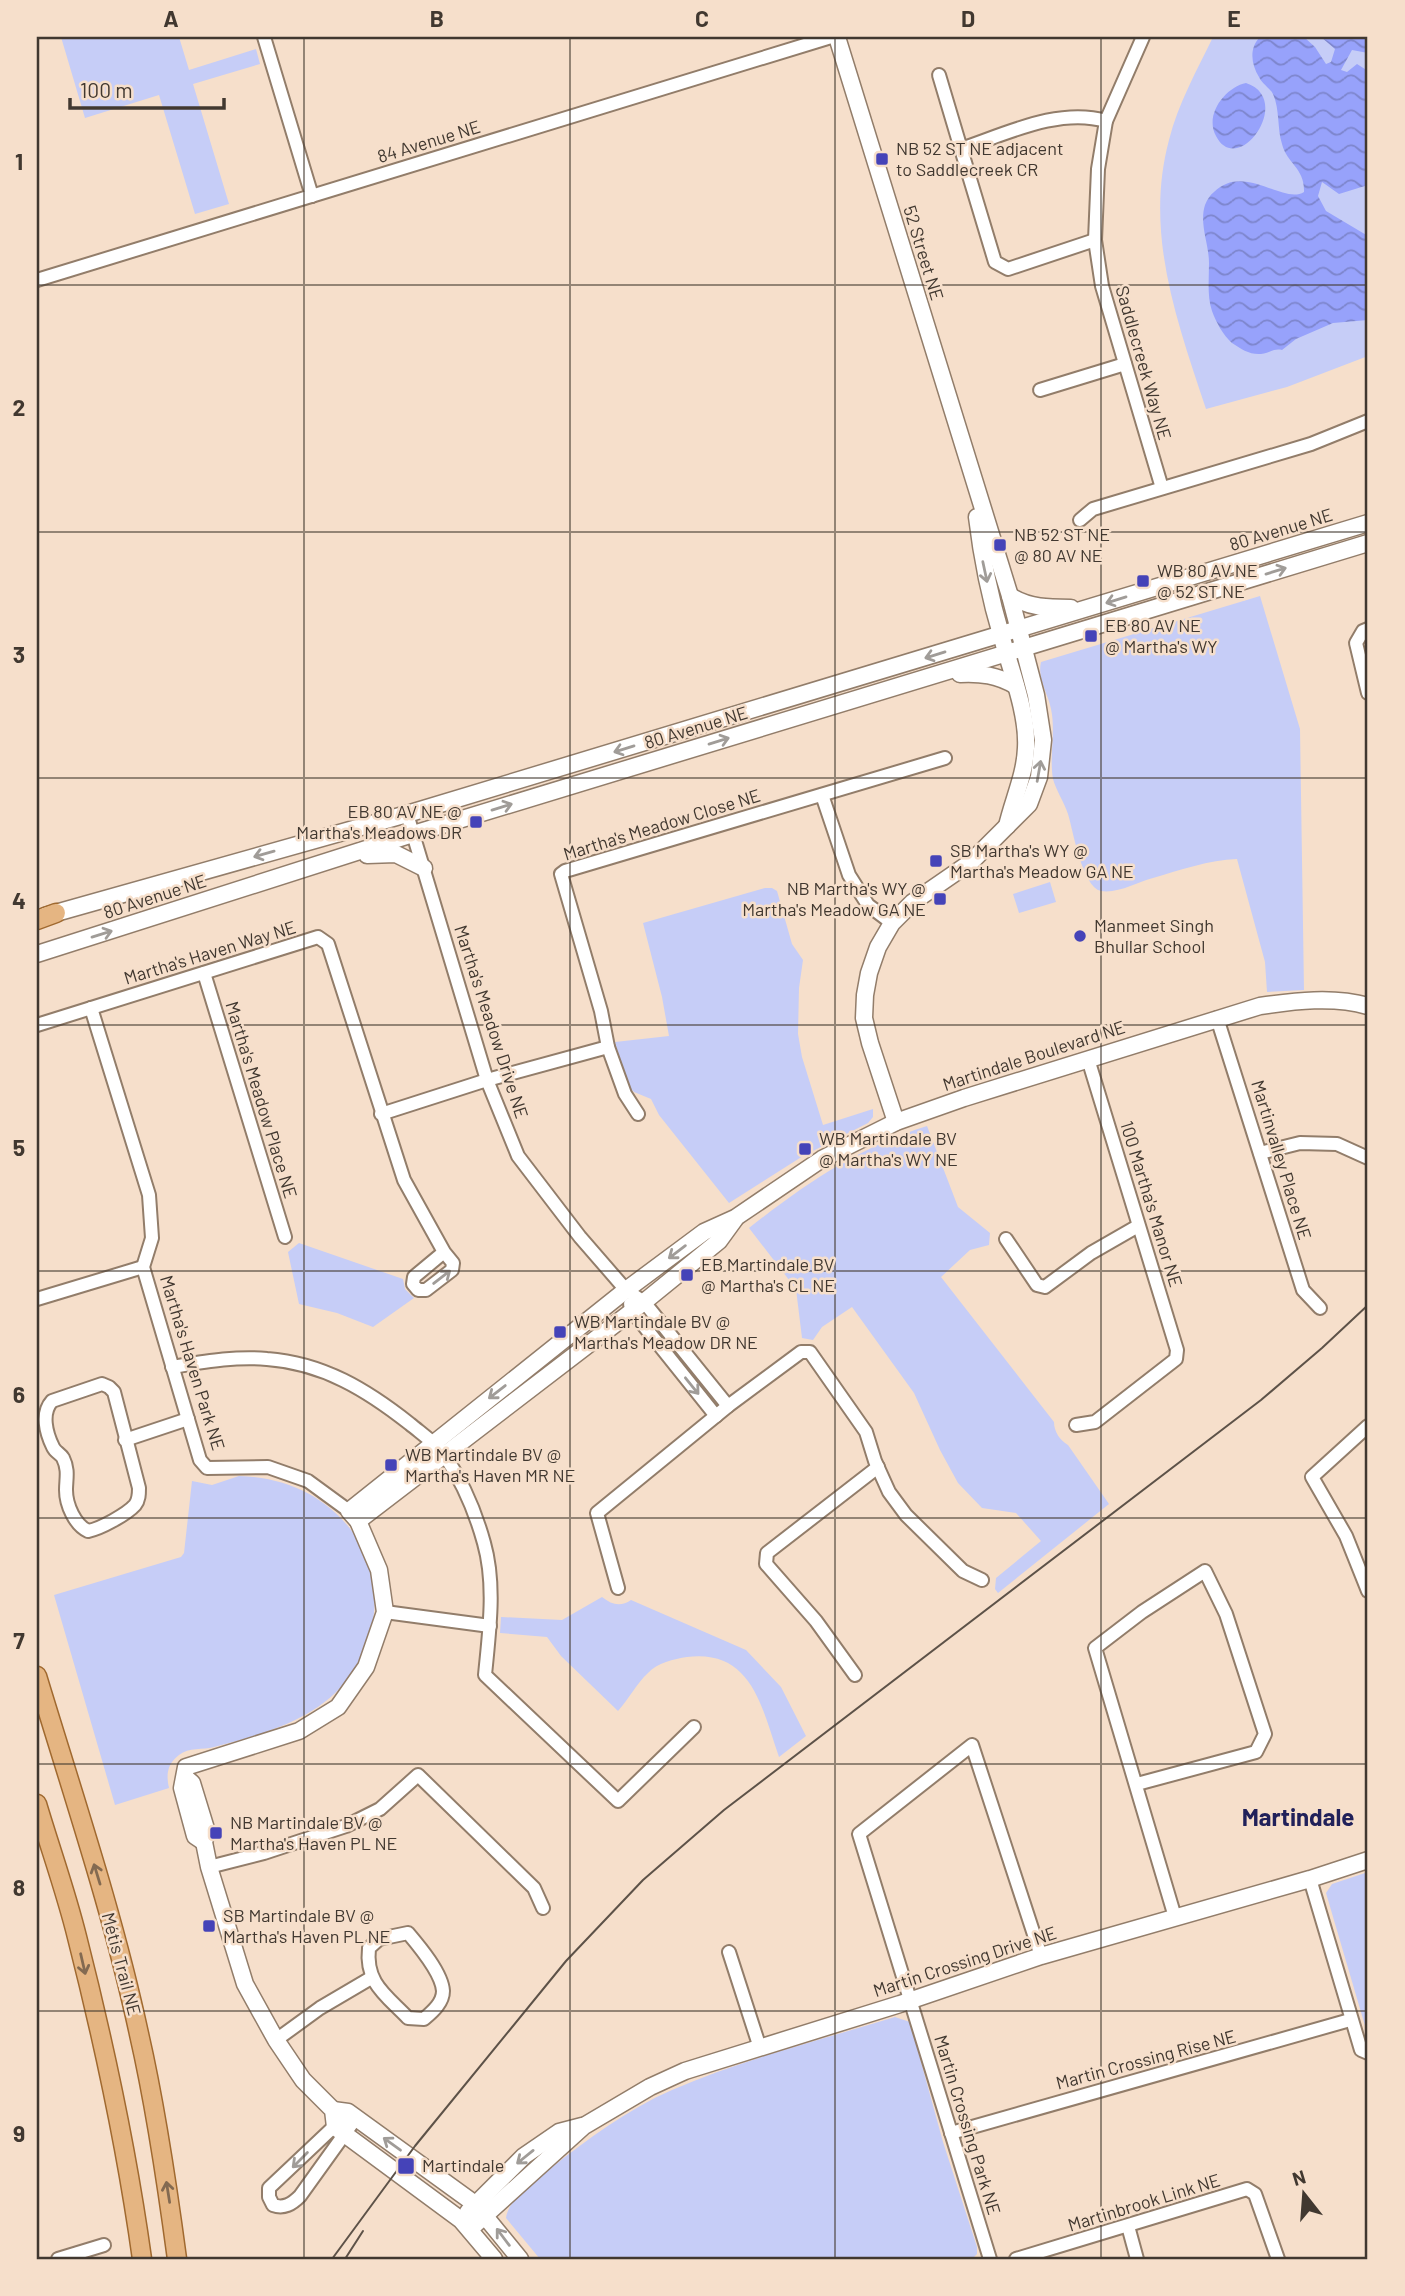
<svg xmlns="http://www.w3.org/2000/svg" width="1405" height="2296" font-family="Barlow,sans-serif">
<style>
.park{fill:#c6cdf7}
.water{fill:url(#water-waves)}
.lines{fill:none;stroke-linecap:round;stroke-linejoin:round}
.street-casing{stroke:#927d6a;stroke-width:16}
.secondary-casing{stroke:#927d6a;stroke-width:19}
.primary-casing{stroke:#a0692f;stroke-width:21}
.street{stroke:#fff;stroke-width:12}
.secondary{stroke:#fff;stroke-width:16}
.primary{stroke:#e5b582;stroke-width:18}
.tram{stroke:#5d5248;stroke-width:2}
.oneway{stroke:#a09c98}
.oneway2{stroke:#836a51}
.grid{fill:none;stroke:#413830;stroke-width:2;stroke-opacity:0.55}
.poi-dot{fill:#4543b8;stroke:#f6dfcb;stroke-width:2.5}
.labels{text-anchor:middle;stroke-width:5;stroke-linejoin:round;paint-order:stroke}
.street-label{font-size:18px;fill:#413830;stroke:#f6dfcb}
.poi-label{font-size:18px;fill:#413830;stroke:#f6dfcb;text-anchor:start}
.district-label{font-size:24px;font-weight:bold;fill:#21215a;stroke:#f6dfcb}
.neatline{fill:none;stroke:#413830;stroke-width:2.5}
.grid-label{font-size:23px;text-anchor:middle;font-weight:bold;fill:#413830}
</style>
<defs>
<pattern id="water-waves" width="16" height="10" patternUnits="userSpaceOnUse" patternTransform="scale(1.75)"><rect width="16" height="10" fill="#97a2fb"/><path d="M0 5q4-4 8 0t8 0" fill="none" stroke="#7d85cc"/></pattern>
</defs>
<rect width="100%" height="100%" fill="#f6dfcb"/>
<g class="park">
<path d="M 61,37 L 179,37 L 189,70 L 256,49 L 260,64 L 193,84 L 229,204 L 195,214 L 159,95 L 85,118 Z"/>
<path d="M 1213,37 L 1368,37 L 1368,356 L 1287,387 L 1206,409 C 1177,321 1144,233 1169,140 C 1178,104 1197,70 1213,37 Z"/>
<path d="M 1260,596 L 1300,729 L 1304,990 L 1267,992 L 1265,962 L 1237,859 C 1209,860 1180,870 1153,878 C 1138,882 1117,894 1101,891 C 1082,887 1073,830 1068,814 C 1064,802 1056,790 1053,779 C 1049,756 1056,732 1051,709 C 1048,693 1037,679 1041,662 Z"/>
<path d="M 1050,882 L 1056,902 L 1019,913 L 1013,894 Z"/>
<path d="M 765,888 L 772,888 L 777,891 L 792,944 L 803,960 L 799,988 L 798,1034 L 802,1057 L 823,1125 L 873,1109 L 873,1117 L 868,1123 L 803,1156 L 729,1203 L 659,1115 L 651,1099 L 634,1092 L 626,1084 L 615,1042 L 669,1036 L 662,997 L 643,923 Z"/>
<path d="M 927,1126 L 958,1207 L 990,1233 L 989,1245 L 970,1250 L 941,1277 L 1054,1422 C 1054,1432 1060,1440 1068,1445 L 1109,1504 L 998,1593 L 995,1589 L 996,1578 L 1041,1541 L 1016,1513 L 982,1508 L 958,1483 L 940,1450 L 914,1393 L 852,1307 L 822,1327 L 813,1340 L 802,1338 L 796,1289 L 749,1228 C 805,1184 859,1147 927,1126 Z"/>
<path d="M 299,1243 L 403,1279 L 405,1289 L 414,1298 L 373,1327 L 337,1313 L 299,1304 L 288,1252 Z"/>
<path d="M 239,1476 C 348,1478 414,1584 349,1677 C 318,1720 263,1734 214,1747 C 203,1750 189,1747 179,1755 C 167,1764 166,1775 169,1788 L 115,1805 L 54,1595 L 181,1557 L 184,1553 L 192,1481 L 212,1485 Z"/>
<path d="M 602,1597 C 612,1605 621,1607 631,1600 L 746,1650 L 781,1687 L 806,1736 L 779,1757 C 762,1709 753,1649 687,1657 C 674,1659 657,1663 648,1673 C 636,1684 629,1699 618,1711 L 561,1656 L 547,1637 L 500,1633 L 501,1617 L 562,1620 Z"/>
<path d="M 1368,1872 L 1368,2036 L 1326,1893 L 1332,1884 Z"/>
<path d="M 895,2017 L 910,2022 L 943,2142 L 977,2247 L 977,2254 L 972,2259 L 540,2259 L 506,2218 C 508,2199 536,2180 551,2168 C 588,2139 628,2109 672,2090 C 743,2059 821,2040 895,2017 Z"/>
</g>
<g class="water">
<path d="M 1260,37 L 1304,37 L 1315,47 L 1326,64 L 1331,62 L 1335,49 L 1321,37 L 1368,37 L 1368,53 L 1352,50 L 1341,70 L 1347,72 L 1357,64 L 1368,71 L 1368,185 L 1339,194 L 1322,182 L 1318,196 L 1326,211 L 1368,236 L 1368,320 L 1333,323 L 1296,339 L 1282,350 C 1274,348 1269,353 1261,354 C 1250,355 1241,349 1232,343 C 1223,335 1216,322 1212,311 C 1207,296 1209,279 1209,263 C 1209,244 1199,224 1205,205 C 1207,200 1210,195 1214,192 C 1244,162 1283,205 1304,192 C 1305,168 1287,164 1282,144 C 1277,128 1280,110 1273,94 C 1270,88 1262,84 1259,77 C 1251,64 1249,48 1260,37 Z"/>
<path d="M 1246,83 C 1295,99 1238,179 1216,136 C 1204,114 1226,87 1246,83 Z"/>
</g>
<g class="lines">
<defs>
<g id="street">
<path d="M 264,37 L 312,196"/>
<path d="M 1143,37 L 1106,121 L 1098,169 L 1095,240 L 1102,286 L 1162,488"/>
<path d="M 939,75 L 961,149"/>
<path d="M 1095,240 L 1008,269 L 995,262 L 961,149 C 1006,134 1059,107 1106,121"/>
<path d="M 37,280 L 831,37"/>
<path d="M 1040,390 L 1125,364"/>
<path d="M 1080,520 L 1093,509 L 1311,444 L 1368,421"/>
<path d="M 1368,629 L 1363,631 L 1356,643 L 1368,693"/>
<path d="M 822,795 L 849,875 L 868,905 L 892,923"/>
<path d="M 407,814 L 487,1080 L 518,1156 L 580,1237 L 626,1290 L 644,1302 L 728,1406"/>
<path d="M 204,973 L 285,1237"/>
<path d="M 91,1008 L 149,1195 L 152,1238 L 143,1267 L 200,1460 L 207,1468 L 268,1467 L 308,1481 L 349,1511"/>
<path d="M 1217,1018 L 1303,1290 L 1320,1308"/>
<path d="M 37,1025 L 318,937 L 328,944 L 404,1180 L 444,1252 L 453,1263 L 452,1270 L 426,1290 L 418,1290 L 413,1284 L 414,1277 L 444,1252"/>
<path d="M 381,1114 L 487,1080 L 608,1047"/>
<path d="M 638,1114 L 625,1094 L 608,1047 L 601,1011 L 561,874 L 565,871 L 945,758"/>
<path d="M 1260,1153 L 1300,1143 L 1337,1144 L 1368,1158"/>
<path d="M 1006,1239 L 1037,1285 L 1045,1287 L 1091,1253 L 1138,1226"/>
<path d="M 37,1299 L 143,1267"/>
<path d="M 630,1304 L 632,1311 L 716,1416"/>
<path d="M 172,1367 C 203,1362 235,1356 267,1359 C 323,1363 367,1390 410,1424 C 422,1434 436,1443 445,1456 C 462,1481 476,1514 484,1543 C 496,1585 489,1633 485,1675 L 618,1801 L 694,1727"/>
<path d="M 102,1384 L 109,1387 L 114,1392 L 139,1488 C 139,1494 139,1500 135,1505 C 127,1514 100,1529 88,1531 C 75,1525 66,1505 66,1490 C 66,1479 69,1470 63,1458 C 61,1454 55,1452 53,1447 C 46,1433 41,1413 52,1401 Z"/>
<path d="M 1076,1425 L 1095,1422 L 1176,1359 L 1177,1350 L 1088,1059"/>
<path d="M 1368,1426 L 1312,1477 L 1346,1536 L 1368,1591"/>
<path d="M 125,1440 L 188,1419"/>
<path d="M 618,1588 L 597,1513 L 728,1406 L 801,1352 L 810,1352 L 866,1432 L 875,1461 L 889,1492 L 906,1515 L 963,1571 L 982,1580"/>
<path d="M 385,1612 L 490,1626"/>
<path d="M 855,1675 L 816,1621 L 766,1564 L 767,1553 L 878,1467"/>
<path d="M 1137,1784 L 1256,1752 L 1265,1734 L 1226,1614 L 1205,1571 L 1142,1612 L 1095,1648 L 1175,1917"/>
<path d="M 209,1867 L 264,1853 L 346,1826 L 380,1809 L 418,1775 L 534,1888 L 543,1908"/>
<path d="M 1310,1879 L 1361,2050 L 1368,2053"/>
<path d="M 408,1933 C 419,1946 442,1973 443,1991 C 443,2003 432,2012 424,2019 L 408,2018 C 386,1995 365,1983 369,1948 L 379,1939 Z"/>
<path d="M 729,1952 L 760,2048"/>
<path d="M 276,2040 L 320,2008 L 371,1978"/>
<path d="M 341,2120 L 269,2188 L 269,2197 L 273,2205 C 284,2209 292,2204 300,2196 L 356,2118"/>
<path d="M 951,2133 L 1350,2020"/>
<path d="M 1128,2226 L 1137,2259"/>
<path d="M 58,2259 L 104,2245"/>
<path d="M 990,2259 L 859,1834 L 972,1745 L 1041,1956"/>
<path d="M 1016,2259 L 1247,2189 L 1255,2194 L 1278,2259"/>
</g>
<g id="secondary">
<path d="M 837,37 L 1010,596 L 1036,695 L 1043,740 L 1039,777 L 1029,804 L 971,862 L 913,902 L 892,923 L 878,947 L 869,973 L 865,995 L 864,1018 L 870,1043 L 896,1122"/>
<path d="M 977,517 C 982,559 990,598 1002,638 C 1011,671 1028,714 1026,748 C 1025,775 1013,800 1007,826"/>
<path d="M 1010,596 C 1030,608 1048,608 1071,608"/>
<path d="M 960,674 C 981,673 997,675 1016,686"/>
<path d="M 367,855 L 396,854 L 424,868"/>
<path d="M 45,916 L 407,814 L 1368,523"/>
<path d="M 37,954 L 413,834 L 1368,543"/>
<path d="M 358,1521 L 644,1302 L 719,1241 L 735,1219"/>
<path d="M 185,1777 L 192,1783 L 207,1832 L 204,1842 L 209,1867 L 245,1984 L 276,2040 L 303,2080 L 333,2110 L 335,2127 L 461,2220 L 494,2259"/>
<path d="M 204,1842 L 195,1836 L 182,1788 L 186,1767 L 299,1731 L 338,1707 L 366,1667 L 385,1612 L 379,1570 L 358,1521 L 349,1511 L 626,1290 L 704,1232 L 735,1218 L 822,1159 L 896,1122 L 964,1098 L 1260,1006 C 1295,1001 1333,996 1368,1006"/>
<path d="M 333,2110 L 348,2112 L 475,2204 L 520,2259"/>
<path d="M 468,2212 L 524,2156 L 559,2132 L 582,2126"/>
<path d="M 470,2229 L 584,2126 L 650,2087 L 685,2071 L 900,2004 L 1041,1956 L 1310,1879 L 1368,1860"/>
</g>
<g id="primary">
<path d="M 37,920 L 56,913"/>
<path d="M 37,1676 C 73,1795 113,1913 139,2034 C 156,2108 167,2184 177,2259"/>
<path d="M 37,1804 C 50,1848 66,1892 77,1937 C 104,2043 127,2151 142,2259"/>
</g>
</defs>
<use href="#street" class="street-casing"/>
<use href="#secondary" class="secondary-casing"/>
<use href="#primary" class="primary-casing"/>
<use href="#street" class="street"/>
<use href="#secondary" class="secondary"/>
<use href="#primary" class="primary"/>
<g class="tram">
<path d="M 332,2259 L 415,2146 L 566,1961 L 643,1880 L 724,1810 L 1261,1400 L 1322,1348 L 1368,1305"/>
<path d="M 345,2259 L 363,2231"/>
</g>
</g>
<defs><path id="oneway-shaft" d="M-6 0H5M1.5-3L5.5 0L1.5 3" fill="none" stroke-width="1.6" stroke-linecap="round" stroke-linejoin="round" transform="scale(1.75)"/></defs>
<g class="oneway">
<use href="#oneway-shaft" transform="translate(1276 571) rotate(-17)"/>
<use href="#oneway-shaft" transform="translate(985 572) rotate(78)"/>
<use href="#oneway-shaft" transform="translate(1116 600) rotate(163)"/>
<use href="#oneway-shaft" transform="translate(935 655) rotate(163)"/>
<use href="#oneway-shaft" transform="translate(719 741) rotate(-17)"/>
<use href="#oneway-shaft" transform="translate(624 749) rotate(163)"/>
<use href="#oneway-shaft" transform="translate(1039 771) rotate(-80)"/>
<use href="#oneway-shaft" transform="translate(502 807) rotate(-17)"/>
<use href="#oneway-shaft" transform="translate(264 854) rotate(164)"/>
<use href="#oneway-shaft" transform="translate(102 934) rotate(-17)"/>
<use href="#oneway-shaft" transform="translate(677 1252) rotate(143)"/>
<use href="#oneway-shaft" transform="translate(442 1277) rotate(-38)"/>
<use href="#oneway-shaft" transform="translate(692 1386) rotate(51)"/>
<use href="#oneway-shaft" transform="translate(497 1392) rotate(142)"/>
<use href="#oneway-shaft" transform="translate(392 2144) rotate(-144)"/>
<use href="#oneway-shaft" transform="translate(525 2157) rotate(141)"/>
<use href="#oneway-shaft" transform="translate(300 2160) rotate(135)"/>
<use href="#oneway-shaft" transform="translate(503 2237) rotate(-127)"/>
</g>
<g class="oneway2">
<use href="#oneway-shaft" transform="translate(97 1874) rotate(-107)"/>
<use href="#oneway-shaft" transform="translate(83 1964) rotate(77)"/>
<use href="#oneway-shaft" transform="translate(168 2192) rotate(-99)"/>
</g>
<path class="grid" d="M 304,37 L 304,2259M 570,37 L 570,2259M 835,37 L 835,2259M 1101,37 L 1101,2259M 37,285 L 1368,285M 37,532 L 1368,532M 37,778 L 1368,778M 37,1025 L 1368,1025M 37,1271 L 1368,1271M 37,1518 L 1368,1518M 37,1764 L 1368,1764M 37,2011 L 1368,2011"/>
<g class="poi-dot">
<rect x="875" y="152" width="14" height="14" rx="3.5"/>
<rect x="993" y="538" width="14" height="14" rx="3.5"/>
<rect x="1136" y="574" width="14" height="14" rx="3.5"/>
<rect x="1084" y="629" width="14" height="14" rx="3.5"/>
<rect x="469" y="815" width="14" height="14" rx="3.5"/>
<rect x="929" y="854" width="14" height="14" rx="3.5"/>
<rect x="933" y="892" width="14" height="14" rx="3.5"/>
<circle cx="1080" cy="936" r="7"/>
<rect x="798" y="1142" width="14" height="14" rx="3.5"/>
<rect x="680" y="1268" width="14" height="14" rx="3.5"/>
<rect x="553" y="1325" width="14" height="14" rx="3.5"/>
<rect x="384" y="1458" width="14" height="14" rx="3.5"/>
<rect x="209" y="1826" width="14" height="14" rx="3.5"/>
<rect x="202" y="1919" width="14" height="14" rx="3.5"/>
<rect x="397" y="2157" width="18" height="18" rx="3.5"/>
</g>
<g class="labels">
<g class="street-label">
<text transform="translate(429 142) rotate(-17)" y="6">84 Avenue NE</text>
<text transform="translate(923 253) rotate(73)" y="6">52 Street NE</text>
<text transform="translate(1143 363) rotate(74)" y="6">Saddlecreek Way NE</text>
<text transform="translate(1281 530) rotate(-17)" y="6">80 Avenue NE</text>
<text transform="translate(696 728) rotate(-17)" y="6">80 Avenue NE</text>
<text transform="translate(662 825) rotate(-17)" y="6">Martha's Meadow Close NE</text>
<text transform="translate(155 897) rotate(-18)" y="6">80 Avenue NE</text>
<text transform="translate(210 953) rotate(-17)" y="6">Martha's Haven Way NE</text>
<text transform="translate(491 1022) rotate(72)" y="6">Martha's Meadow Drive NE</text>
<text transform="translate(1034 1056) rotate(-18)" y="6">Martindale Boulevard NE</text>
<text transform="translate(261 1100) rotate(73)" y="6">Martha's Meadow Place NE</text>
<text transform="translate(1281 1160) rotate(73)" y="6">Martinvalley Place NE</text>
<text transform="translate(1151 1204) rotate(73)" y="6">100 Martha's Manor NE</text>
<text transform="translate(192 1363) rotate(73)" y="6">Martha's Haven Park NE</text>
<text transform="translate(965 1962) rotate(-18)" y="6">Martin Crossing Drive NE</text>
<text transform="translate(121 1964) rotate(75)" y="6">Métis Trail NE</text>
<text transform="translate(1146 2060) rotate(-15)" y="6">Martin Crossing Rise NE</text>
<text transform="translate(967 2125) rotate(73)" y="6">Martin Crossing Park NE</text>
<text transform="translate(1144 2203) rotate(-17)" y="6">Martinbrook Link NE</text>
</g>
<g class="poi-label">
<text x="896" y="155">NB 52 ST NE adjacent<tspan x="896" dy="21">to Saddlecreek CR</tspan></text>
<text x="1014" y="541">NB 52 ST NE<tspan x="1014" dy="21">@ 80 AV NE</tspan></text>
<text x="1157" y="577">WB 80 AV NE<tspan x="1157" dy="21">@ 52 ST NE</tspan></text>
<text x="1105" y="632">EB 80 AV NE<tspan x="1105" dy="21">@ Martha's WY</tspan></text>
<text x="462" y="818" text-anchor="end">EB 80 AV NE @<tspan x="462" dy="21">Martha's Meadows DR</tspan></text>
<text x="950" y="857">SB Martha's WY @<tspan x="950" dy="21">Martha's Meadow GA NE</tspan></text>
<text x="926" y="895" text-anchor="end">NB Martha's WY @<tspan x="926" dy="21">Martha's Meadow GA NE</tspan></text>
<text x="1094" y="932">Manmeet Singh<tspan x="1094" dy="21">Bhullar School</tspan></text>
<text x="819" y="1145">WB Martindale BV<tspan x="819" dy="21">@ Martha's WY NE</tspan></text>
<text x="701" y="1271">EB Martindale BV<tspan x="701" dy="21">@ Martha's CL NE</tspan></text>
<text x="574" y="1328">WB Martindale BV @<tspan x="574" dy="21">Martha's Meadow DR NE</tspan></text>
<text x="405" y="1461">WB Martindale BV @<tspan x="405" dy="21">Martha's Haven MR NE</tspan></text>
<text x="230" y="1829">NB Martindale BV @<tspan x="230" dy="21">Martha's Haven PL NE</tspan></text>
<text x="223" y="1922">SB Martindale BV @<tspan x="223" dy="21">Martha's Haven PL NE</tspan></text>
<text x="422" y="2172">Martindale</text>
</g>
<g class="district-label">
<text x="1298" y="1826">Martindale</text>
</g>
</g>
<rect width="1405" height="2296" fill="none" stroke="#f6dfcb" stroke-width="77"/>
<g transform="translate(1304 2194) rotate(343)" stroke="#f6dfcb" stroke-width="5" paint-order="stroke">
<path d="M0-5L12 26L0 18L-12 26Z" fill="#413830"/>
<text y="-10" font-size="19" font-weight="bold" text-anchor="middle" fill="#413830">N</text>
</g>
<path d="M70 98v10h154v-10" fill="none" stroke="#413830" stroke-width="3.5"/>
<text x="80" y="98" font-size="21" fill="#413830" stroke="#f6dfcb" stroke-width="5" paint-order="stroke">100 m</text>
<rect x="38" y="38" width="1328" height="2220" class="neatline"/>
<g class="grid-label">
<text x="171" y="27">A</text>
<text x="437" y="27">B</text>
<text x="702" y="27">C</text>
<text x="968" y="27">D</text>
<text x="1234" y="27">E</text>
<text x="19" y="170">1</text>
<text x="19" y="416">2</text>
<text x="19" y="663">3</text>
<text x="19" y="909">4</text>
<text x="19" y="1156">5</text>
<text x="19" y="1403">6</text>
<text x="19" y="1649">7</text>
<text x="19" y="1896">8</text>
<text x="19" y="2142">9</text>
</g>
</svg>
